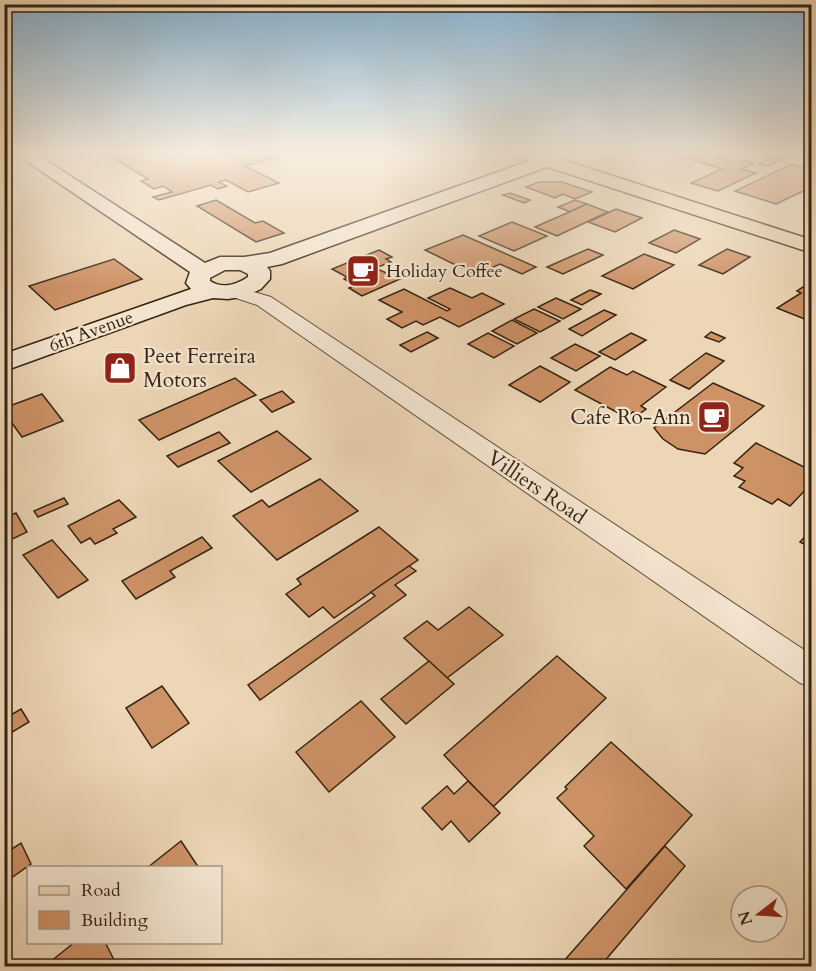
<svg xmlns="http://www.w3.org/2000/svg" width="816" height="971" font-family="Cardo,serif">
<style>
.building{fill:#ce9267;stroke:#352410;stroke-width:1.5}
.lines{fill:none;stroke-linecap:round;stroke-linejoin:round}
.street-casing{stroke:#63503a;stroke-width:2}
.secondary-casing{stroke:#352410;stroke-width:3}
.primary-casing{stroke:#352410;stroke-width:3}
.street{fill:#f3e4d0;fill-rule:evenodd}
.secondary{fill:#f3e4d0;fill-rule:evenodd}
.primary{fill:#edd6b6;fill-rule:evenodd}
.labels{text-anchor:middle;stroke-width:4.5;stroke-linejoin:round;paint-order:stroke}
.far-poi-label{font-size:18px;fill:#352410;stroke:#f3e4d0;text-anchor:start}
.far-street-label{font-size:18px;fill:#352410;stroke:#f3e4d0}
.poi-label{font-size:21px;fill:#352410;stroke:#f3e4d0;text-anchor:start}
.street-label{font-size:21px;fill:#352410;stroke:#f3e4d0}
</style>
<rect width="100%" height="100%" fill="#edd6b6"/>
<filter id="stains"><feTurbulence type="fractalNoise" baseFrequency=".00333" numOctaves="4"/><feColorMatrix values="0 0 0 0 .2 0 0 0 0 .09 0 0 0 0 .02 0 0 0 .5 -.17"/></filter>
<radialGradient id="worn" r=".72"><stop offset=".6" stop-color="#630" stop-opacity="0"/><stop offset="1" stop-color="#630" stop-opacity=".3"/></radialGradient>
<g class="building">
<path d="M 103,152 L 295,152 L 245,166 L 279,183 L 248,192 L 226,180 L 219,182 L 227,186 L 218,189 L 211,185 L 159,200 L 153,197 L 172,192 L 163,186 L 154,189 L 141,181 L 148,179 Z"/>
<path d="M 667,152 L 701,152 L 735,162 L 741,160 L 754,163 L 742,169 L 756,173 L 718,191 L 691,183 L 722,169 Z"/>
<path d="M 776,156 L 785,159 L 768,166 L 759,164 Z"/>
<path d="M 792,164 L 812,169 L 812,187 L 776,204 L 735,191 Z"/>
<path d="M 539,182 L 562,182 L 592,192 L 575,199 L 563,194 L 555,198 L 526,187 Z"/>
<path d="M 510,193 L 530,200 L 524,203 L 503,195 Z"/>
<path d="M 216,200 L 255,223 L 263,221 L 284,233 L 256,242 L 197,206 Z"/>
<path d="M 575,200 L 587,204 L 570,212 L 558,207 Z"/>
<path d="M 587,204 L 608,212 L 557,236 L 535,227 Z"/>
<path d="M 616,209 L 642,218 L 615,232 L 588,222 Z"/>
<path d="M 512,222 L 547,236 L 514,251 L 479,236 Z"/>
<path d="M 674,230 L 700,239 L 676,253 L 649,243 Z"/>
<path d="M 463,235 L 536,267 L 522,274 L 500,264 L 476,275 L 425,250 Z"/>
<path d="M 588,249 L 603,255 L 563,274 L 547,267 Z"/>
<path d="M 727,249 L 750,257 L 723,274 L 699,265 Z"/>
<path d="M 379,250 L 392,257 L 386,259 L 391,262 L 375,268 L 400,279 L 362,296 L 349,288 L 355,285 L 344,279 L 347,277 L 332,269 Z"/>
<path d="M 644,254 L 674,265 L 633,289 L 602,276 Z"/>
<path d="M 114,259 L 142,279 L 55,310 L 29,286 Z"/>
<path d="M 803,287 L 812,290 L 812,322 L 777,308 L 801,293 L 797,291 Z"/>
<path d="M 450,288 L 472,298 L 482,293 L 504,304 L 459,327 L 440,317 L 423,325 L 416,321 L 402,328 L 387,319 L 402,312 L 379,300 L 404,289 L 447,311 L 450,309 L 428,298 Z"/>
<path d="M 590,290 L 601,294 L 582,305 L 571,300 Z"/>
<path d="M 556,298 L 581,309 L 563,319 L 538,307 Z"/>
<path d="M 534,309 L 560,321 L 540,332 L 514,319 Z"/>
<path d="M 604,310 L 616,315 L 582,336 L 569,329 Z"/>
<path d="M 512,320 L 537,333 L 517,344 L 492,331 Z"/>
<path d="M 427,332 L 438,338 L 411,352 L 400,345 Z"/>
<path d="M 711,332 L 725,338 L 719,342 L 705,337 Z"/>
<path d="M 488,333 L 514,346 L 494,358 L 468,344 Z"/>
<path d="M 631,333 L 646,340 L 615,360 L 599,352 Z"/>
<path d="M 575,344 L 600,356 L 576,371 L 551,358 Z"/>
<path d="M 706,353 L 724,361 L 689,389 L 670,380 Z"/>
<path d="M 540,366 L 570,382 L 540,402 L 509,385 Z"/>
<path d="M 610,367 L 627,375 L 633,371 L 666,387 L 641,406 L 646,409 L 638,415 L 633,412 L 626,417 L 575,390 Z"/>
<path d="M 235,378 L 256,395 L 159,440 L 139,420 Z"/>
<path d="M 713,383 L 764,406 L 705,454 L 678,449 L 663,439 L 654,428 Z"/>
<path d="M 282,391 L 294,402 L 272,412 L 260,400 Z"/>
<path d="M 42,394 L 63,421 L 22,437 L 4,412 L 4,408 Z"/>
<path d="M 277,431 L 311,459 L 251,492 L 218,461 Z"/>
<path d="M 219,432 L 230,443 L 178,467 L 167,456 Z"/>
<path d="M 756,443 L 812,471 L 812,483 L 790,506 L 778,499 L 772,504 L 739,487 L 745,481 L 734,476 L 743,468 L 734,463 Z"/>
<path d="M 320,479 L 358,511 L 277,560 L 233,516 L 262,500 L 269,507 Z"/>
<path d="M 64,498 L 68,504 L 38,517 L 34,511 Z"/>
<path d="M 119,500 L 136,517 L 113,529 L 117,533 L 95,544 L 90,538 L 81,543 L 68,526 Z"/>
<path d="M 16,513 L 27,532 L 4,543 L 4,518 Z"/>
<path d="M 379,527 L 418,560 L 334,618 L 323,607 L 309,617 L 286,594 L 301,584 L 297,579 Z"/>
<path d="M 812,529 L 812,548 L 800,542 Z"/>
<path d="M 202,537 L 212,548 L 170,571 L 175,577 L 136,599 L 122,581 Z"/>
<path d="M 52,540 L 88,580 L 58,598 L 23,555 Z"/>
<path d="M 409,566 L 416,571 L 395,585 L 406,595 L 260,700 L 248,685 L 375,596 L 371,592 Z"/>
<path d="M 469,607 L 503,635 L 447,678 L 404,638 L 427,621 L 438,630 Z"/>
<path d="M 557,656 L 606,698 L 493,807 L 444,755 Z"/>
<path d="M 429,661 L 454,684 L 406,724 L 381,699 Z"/>
<path d="M 162,686 L 189,723 L 152,748 L 126,708 Z"/>
<path d="M 361,701 L 395,737 L 329,792 L 296,752 Z"/>
<path d="M 21,709 L 29,722 L 4,737 L 4,719 Z"/>
<path d="M 611,742 L 692,815 L 626,889 L 584,846 L 594,836 L 557,798 L 567,789 L 565,787 Z"/>
<path d="M 468,781 L 500,813 L 469,842 L 451,821 L 442,830 L 422,808 L 447,786 L 454,794 Z"/>
<path d="M 181,841 L 199,868 L 147,868 Z"/>
<path d="M 21,843 L 31,864 L 4,883 L 4,854 Z"/>
<path d="M 665,846 L 685,866 L 603,963 L 600,959 L 593,966 L 567,966 L 563,962 Z"/>
<path d="M 75,942 L 105,942 L 117,966 L 45,966 Z"/>
</g>
<g class="lines">
<defs>
<g id="street">
<path d="M 558,152 L 578,152 L 546,165 L 539,161 Z"/>
<path d="M 233,286 L 271,297 L 812,655 L 812,687 L 800,683 L 257,305 L 227,295 L 224,291 L 227,287 Z"/>
</g>
<path id="secondary" d="M 13,152 L 33,152 L 205,263 L 220,257 L 244,257 L 270,253 L 540,157 L 552,157 L 555,161 L 552,165 L 282,264 L 267,267 L 270,271 L 270,279 L 261,289 L 246,296 L 228,299 L 213,298 L 186,305 L 4,371 L 4,354 L 191,289 L 186,283 L 190,272 ZM 225,270 L 240,270 L 248,274 L 248,277 C 236,285 222,289 210,281 L 210,278 Z"/>
<path id="primary" d="M 512,152 L 538,152 L 812,240 L 812,253 L 514,156 Z"/>
</defs>
<use href="#street" class="street-casing"/>
<use href="#secondary" class="secondary-casing"/>
<use href="#primary" class="primary-casing"/>
<use href="#street" class="street"/>
<use href="#secondary" class="secondary"/>
<use href="#primary" class="primary"/>
</g>
<linearGradient id="sky" x2="0" y2="1"><stop stop-color="#89b5d4"/><stop offset="0.53" stop-color="#f7edde"/><stop offset="1" stop-color="#f7edde" stop-opacity="0"/></linearGradient>
<rect width="816" height="288" fill="url(#sky)"/>
<defs>
<symbol id="cafe-square" viewBox="-11 -11 22 22"><rect x="-9" y="-9" width="18" height="18" rx="4" fill="#8f2418" stroke="#f3e4d0"/><path d="M-5.5-4.5H6V0H3Q3 3.5 0 3.5H-2.5Q-5.5 3.5-5.5 0ZM3-3.2v2h1.7v-2ZM-6 4.5H4V6H-6Z" fill="#fff"/></symbol>
<symbol id="shop-square" viewBox="-11 -11 22 22"><rect x="-9" y="-9" width="18" height="18" rx="4" fill="#8f2418" stroke="#f3e4d0"/><path d="M-5-2.5h2.3a2.7 3.5 0 0 1 5.4 0H5L5.5 6h-11ZM-1.5-2.5h3a1.5 2.3 0 0 0-3 0Z" fill="#fff"/></symbol>
</defs>
<g fill-rule="evenodd">
<use href="#cafe-square" x="344" y="252" width="38" height="38"/>
<use href="#shop-square" x="101" y="349" width="38" height="38"/>
<use href="#cafe-square" x="695" y="398" width="38" height="38"/>
</g>
<g class="labels">
<g class="far-poi-label">
<text x="386" y="277">Holiday Coffee</text>
</g>
<g class="far-street-label">
<text transform="translate(91 331) rotate(-20)" y="6">6th Avenue</text>
</g>
<g class="poi-label">
<text x="143" y="363">Peet Ferreira<tspan x="143" dy="24">Motors</tspan></text>
<text x="691" y="424" text-anchor="end">Cafe Ro-Ann</text>
</g>
<g class="street-label">
<text transform="translate(537 487) rotate(34)" y="7">Villiers Road</text>
</g>
</g>
<rect width="816" height="971" fill="none" stroke="#edd6b6" stroke-width="24"/>
<rect x="6" y="6" width="804" height="959" fill="none" stroke="#352410" stroke-width="3"/>
<rect x="12" y="12" width="792" height="947" fill="none" stroke="#352410" stroke-width="1.5"/>
<rect x="27" y="866" width="195" height="78" fill="#f3e4d0" stroke="#a79783" stroke-width="1.5"/>
<rect x="39" y="886" width="30" height="9" fill="#edd6b6" stroke="#a79783" stroke-width="1.5"/>
<text x="81" y="896" font-size="18" fill="#352410">Road</text>
<rect x="39" y="911" width="30" height="18" fill="#ce9267" stroke="#a79783" stroke-width="1.5"/>
<text x="81" y="926" font-size="18" fill="#352410">Building</text>
<g transform="translate(759 914) rotate(253)"><circle r="28" fill="#f3e4d0" stroke="#a79783" stroke-width="1.5"/>
<path d="M0-4.5L10 22L0 15L-10 22Z" fill="#8f2418"/>
<text y="-9" font-size="16" font-weight="bold" text-anchor="middle" fill="#352410">N</text>
</g>
<rect width="100%" height="100%" filter="url(#stains)"/>
<rect width="100%" height="100%" fill="url(#worn)"/>
</svg>
